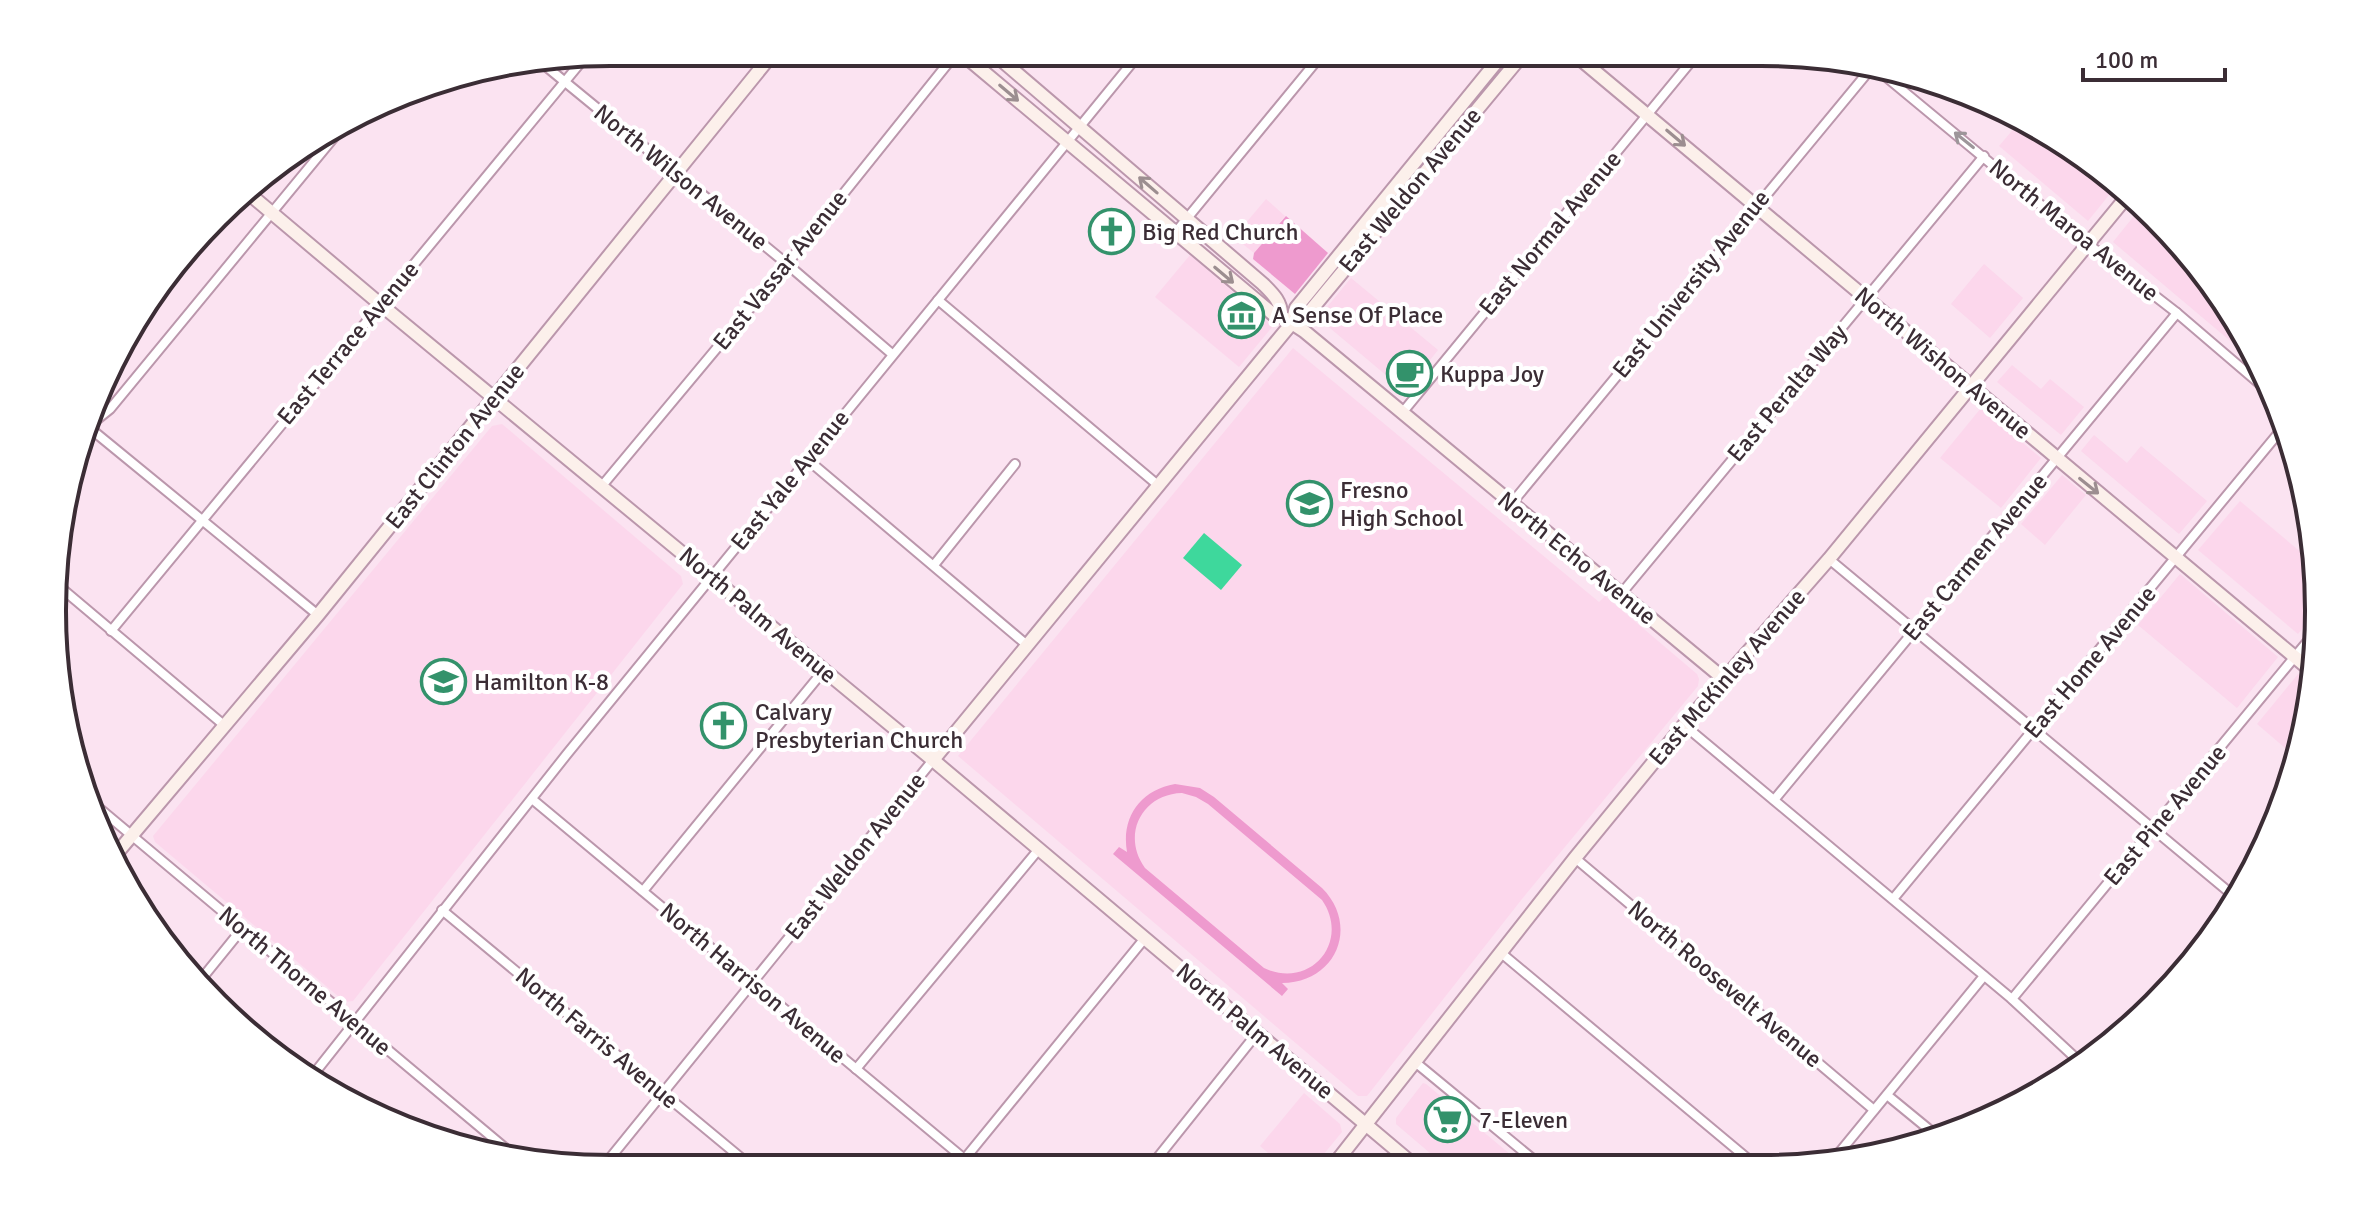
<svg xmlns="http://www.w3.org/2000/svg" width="2371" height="1221" font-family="Signika,sans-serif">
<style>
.built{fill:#fcd7ec}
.green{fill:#ee9ace;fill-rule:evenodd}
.water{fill:#3ed89c}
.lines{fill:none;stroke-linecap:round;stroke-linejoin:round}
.street-casing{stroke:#bb97ac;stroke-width:12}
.secondary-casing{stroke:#bb97ac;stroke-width:16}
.street{stroke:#fff;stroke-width:8}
.secondary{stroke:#fcf0eb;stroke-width:12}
.oneway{stroke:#9c8e90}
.oneway2{stroke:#9d969a}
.labels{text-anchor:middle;stroke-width:8;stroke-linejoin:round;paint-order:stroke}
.street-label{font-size:24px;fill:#3b2d35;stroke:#fff}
.poi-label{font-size:24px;fill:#3b2d35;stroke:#fff;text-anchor:start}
.rim{fill:none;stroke:#3b2d35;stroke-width:4}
</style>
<rect width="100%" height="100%" fill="#fbe3f1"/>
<g class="built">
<path d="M 2022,119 L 2100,167 L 2118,184 L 2088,221 L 1999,146 Z"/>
<path d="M 1266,199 L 1285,216 L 1254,253 L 1234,237 Z"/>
<path d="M 2142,206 L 2180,242 L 2244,331 L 2260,366 L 2113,242 Z"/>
<path d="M 1190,255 L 1273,326 L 1239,367 L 1155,297 Z"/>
<path d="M 1984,264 L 2023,298 L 1990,338 L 1951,304 Z"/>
<path d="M 1351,278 L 1438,350 L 1405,391 L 1318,318 Z"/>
<path d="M 1293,348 L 1599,602 L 1605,596 L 1697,674 L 1699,679 L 1698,686 L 1522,899 L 1367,1096 L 1358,1096 L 958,756 Z"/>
<path d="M 2012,365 L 2041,389 L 2050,379 L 2084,407 L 2061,435 L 1997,382 Z"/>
<path d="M 1981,408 L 2041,458 L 2001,508 L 1940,458 Z"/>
<path d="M 502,424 L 681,576 L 683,584 L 353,1001 L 345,1002 L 155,842 L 153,836 L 492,426 Z"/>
<path d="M 2094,435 L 2127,463 L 2141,446 L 2207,501 L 2179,534 L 2081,451 Z"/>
<path d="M 2062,475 L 2086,495 L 2045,545 L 2021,524 Z"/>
<path d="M 2240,501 L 2315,564 L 2317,611 L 2298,634 L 2198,550 Z"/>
<path d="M 2180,574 L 2278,657 L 2237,708 L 2138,625 Z"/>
<path d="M 2298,674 L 2311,685 L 2298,759 L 2257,724 Z"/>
<path d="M 1423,1083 L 1426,1084 L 1523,1165 L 1444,1165 L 1396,1124 L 1396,1118 Z"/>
<path d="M 1304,1093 L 1340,1124 L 1342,1132 L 1314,1166 L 1283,1166 L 1260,1146 Z"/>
</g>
<g class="green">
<path d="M 1286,216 L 1328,253 L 1295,294 L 1253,259 L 1254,253 Z"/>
<path d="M 1175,784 L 1200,788 L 1214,797 L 1322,888 C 1360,926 1336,983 1282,983 L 1288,989 L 1282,996 L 1113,854 L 1119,847 L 1127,852 C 1121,818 1140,790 1175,784 ZM 1182,793 L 1196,797 L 1208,804 L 1322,900 C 1351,942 1310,990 1264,968 L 1145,868 C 1121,835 1142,794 1182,793 Z"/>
</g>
<path class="water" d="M 1204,533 L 1242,565 L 1221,590 L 1183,558 Z"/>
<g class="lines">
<defs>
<g id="street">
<path d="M 542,63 L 787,264 L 892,354"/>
<path d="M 1175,233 L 1323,53"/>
<path d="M 938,300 L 1159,486"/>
<path d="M 1402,413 L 1698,53"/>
<path d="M 86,425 L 318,615"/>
<path d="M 85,429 L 110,409 L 340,130"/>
<path d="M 808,460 L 1027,645"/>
<path d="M 601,487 L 787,264 L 957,52"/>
<path d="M 1511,504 L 1873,66 L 2088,244 L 2177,313 L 2274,396"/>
<path d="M 1829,559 L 2235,897"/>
<path d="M 934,565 L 1015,464"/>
<path d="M 60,587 L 225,726"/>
<path d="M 1621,594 L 1984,156"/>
<path d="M 111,631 L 586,56"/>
<path d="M 1684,725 L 2012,999 L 2082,1064"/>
<path d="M 532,799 L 974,1167"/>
<path d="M 1774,800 L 2177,313"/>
<path d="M 93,803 L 517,1158"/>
<path d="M 1575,858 L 1874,1110"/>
<path d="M 643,891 L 824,670"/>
<path d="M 1893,899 L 2286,424"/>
<path d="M 442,910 L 752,1167"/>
<path d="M 1500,952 L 1754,1164"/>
<path d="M 199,982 L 242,929"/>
<path d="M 2012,999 L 2317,630"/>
<path d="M 1415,1062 L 1540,1165"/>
<path d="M 856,1069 L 1039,849"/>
<path d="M 313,1075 L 567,754 L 1140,53"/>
<path d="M 1887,1095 L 1937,1136"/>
<path d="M 1830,1164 L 1984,976"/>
<path d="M 1151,1166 L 1258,1032"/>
<path d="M 958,1167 L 1145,938"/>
<path d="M 602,1168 L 933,760"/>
</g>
<g id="secondary">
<path d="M 960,52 L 1274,315 L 1281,316 L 1304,331 L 1724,679"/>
<path d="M 992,52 L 1263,284 C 1272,293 1282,302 1281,316"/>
<path d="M 1573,53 L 2314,673"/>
<path d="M 247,192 L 380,304 L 933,760 L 1414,1165"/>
<path d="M 1292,323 L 1296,308 L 1504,53"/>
<path d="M 933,760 L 1282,335 L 1292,323 L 1306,316 L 1524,53"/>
<path d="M 111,860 L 318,615 L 774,52"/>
<path d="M 1333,1166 L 1575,858 L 1684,725 L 1829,559 L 2129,194"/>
</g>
</defs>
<use href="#street" class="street-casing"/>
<use href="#secondary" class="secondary-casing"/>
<use href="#street" class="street"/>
<use href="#secondary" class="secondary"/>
</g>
<defs><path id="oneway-shaft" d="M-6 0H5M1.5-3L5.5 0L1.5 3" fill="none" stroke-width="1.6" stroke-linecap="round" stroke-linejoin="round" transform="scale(2)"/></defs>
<g class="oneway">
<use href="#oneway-shaft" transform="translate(1009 93) rotate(40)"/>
<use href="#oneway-shaft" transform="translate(1676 138) rotate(40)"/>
<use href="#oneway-shaft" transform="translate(1148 185) rotate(-139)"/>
<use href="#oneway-shaft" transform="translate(1224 275) rotate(40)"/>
<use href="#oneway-shaft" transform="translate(2089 486) rotate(39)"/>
</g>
<use class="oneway2" href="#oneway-shaft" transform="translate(1964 140) rotate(-141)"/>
<defs>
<symbol id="church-ring" viewBox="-11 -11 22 22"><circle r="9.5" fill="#fff" stroke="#33926b" stroke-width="1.5"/><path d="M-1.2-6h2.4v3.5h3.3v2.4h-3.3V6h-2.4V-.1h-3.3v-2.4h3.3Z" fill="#33926b"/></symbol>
<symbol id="museum-ring" viewBox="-11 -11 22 22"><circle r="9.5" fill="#fff" stroke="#33926b" stroke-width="1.5"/><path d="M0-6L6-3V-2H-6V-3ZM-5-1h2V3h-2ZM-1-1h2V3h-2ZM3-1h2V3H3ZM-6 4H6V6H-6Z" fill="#33926b"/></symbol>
<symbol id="cafe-ring" viewBox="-11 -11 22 22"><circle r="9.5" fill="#fff" stroke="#33926b" stroke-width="1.5"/><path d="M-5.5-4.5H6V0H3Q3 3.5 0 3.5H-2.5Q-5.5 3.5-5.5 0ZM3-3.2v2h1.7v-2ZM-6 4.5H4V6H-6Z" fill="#33926b"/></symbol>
<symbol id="school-ring" viewBox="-11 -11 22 22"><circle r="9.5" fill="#fff" stroke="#33926b" stroke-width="1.5"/><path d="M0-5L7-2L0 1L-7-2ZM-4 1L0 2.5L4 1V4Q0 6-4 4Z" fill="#33926b"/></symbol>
<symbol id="supermarket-ring" viewBox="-11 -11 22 22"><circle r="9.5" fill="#fff" stroke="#33926b" stroke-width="1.5"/><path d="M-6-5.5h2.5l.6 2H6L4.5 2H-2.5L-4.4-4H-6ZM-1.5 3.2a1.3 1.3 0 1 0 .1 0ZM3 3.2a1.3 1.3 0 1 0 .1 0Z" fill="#33926b"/></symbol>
</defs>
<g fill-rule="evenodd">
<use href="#church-ring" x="1086" y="206" width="51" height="51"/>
<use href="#museum-ring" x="1216" y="290" width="51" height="51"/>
<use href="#cafe-ring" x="1384" y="348" width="51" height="51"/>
<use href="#school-ring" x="1284" y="478" width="51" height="51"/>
<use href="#school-ring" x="418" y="656" width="51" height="51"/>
<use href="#church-ring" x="698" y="700" width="51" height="51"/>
<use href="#supermarket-ring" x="1422" y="1094" width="51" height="51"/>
</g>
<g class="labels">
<g class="street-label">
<text transform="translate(681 177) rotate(39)" y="8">North Wilson Avenue</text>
<text transform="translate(1410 190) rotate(-50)" y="8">East Weldon Avenue</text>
<text transform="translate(2074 230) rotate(39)" y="8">North Maroa Avenue</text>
<text transform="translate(1550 233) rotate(-50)" y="8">East Normal Avenue</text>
<text transform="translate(780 270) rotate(-51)" y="8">East Vassar Avenue</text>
<text transform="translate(1691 284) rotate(-51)" y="8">East University Avenue</text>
<text transform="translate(348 343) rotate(-50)" y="8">East Terrace Avenue</text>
<text transform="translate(1943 363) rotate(40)" y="8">North Wishon Avenue</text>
<text transform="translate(1787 393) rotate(-50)" y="8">East Peralta Way</text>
<text transform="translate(455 446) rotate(-51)" y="8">East Clinton Avenue</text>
<text transform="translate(790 480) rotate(-51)" y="8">East Yale Avenue</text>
<text transform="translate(1975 557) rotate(-50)" y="8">East Carmen Avenue</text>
<text transform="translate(1577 558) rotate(39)" y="8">North Echo Avenue</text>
<text transform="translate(758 615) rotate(40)" y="8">North Palm Avenue</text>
<text transform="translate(2090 662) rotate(-50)" y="8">East Home Avenue</text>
<text transform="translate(1727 677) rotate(-49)" y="8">East McKinley Avenue</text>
<text transform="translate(2165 815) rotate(-50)" y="8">East Pine Avenue</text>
<text transform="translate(855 856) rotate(-51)" y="8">East Weldon Avenue</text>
<text transform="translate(305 981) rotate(40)" y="8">North Thorne Avenue</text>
<text transform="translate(753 983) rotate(40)" y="8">North Harrison Avenue</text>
<text transform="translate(1725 984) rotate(40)" y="8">North Roosevelt Avenue</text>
<text transform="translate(1255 1031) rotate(40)" y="8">North Palm Avenue</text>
<text transform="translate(597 1038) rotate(40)" y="8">North Farris Avenue</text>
</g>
<g class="poi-label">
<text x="1142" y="240">Big Red Church</text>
<text x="1272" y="323">A Sense Of Place</text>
<text x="1440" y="382">Kuppa Joy</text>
<text x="1340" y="498">Fresno<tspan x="1340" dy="28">High School</tspan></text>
<text x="474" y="690">Hamilton K-8</text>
<text x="755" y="720">Calvary<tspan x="755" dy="28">Presbyterian Church</tspan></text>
<text x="1479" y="1128">7-Eleven</text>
</g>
</g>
<path d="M0 0H2371V1221H0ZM610 66H1761A544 544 0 0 1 2305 610V611A544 544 0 0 1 1761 1155H610A544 544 0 0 1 66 611V610A544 544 0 0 1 610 66Z" fill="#fff" fill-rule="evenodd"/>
<path class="rim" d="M610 66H1761A544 544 0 0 1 2305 610V611A544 544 0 0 1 1761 1155H610A544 544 0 0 1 66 611V610A544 544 0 0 1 610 66Z"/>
<path d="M2083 68v12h142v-12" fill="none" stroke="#3b2d35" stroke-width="4"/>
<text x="2095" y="68" font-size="24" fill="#3b2d35" stroke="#ffffff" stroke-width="6" paint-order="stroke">100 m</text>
</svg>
